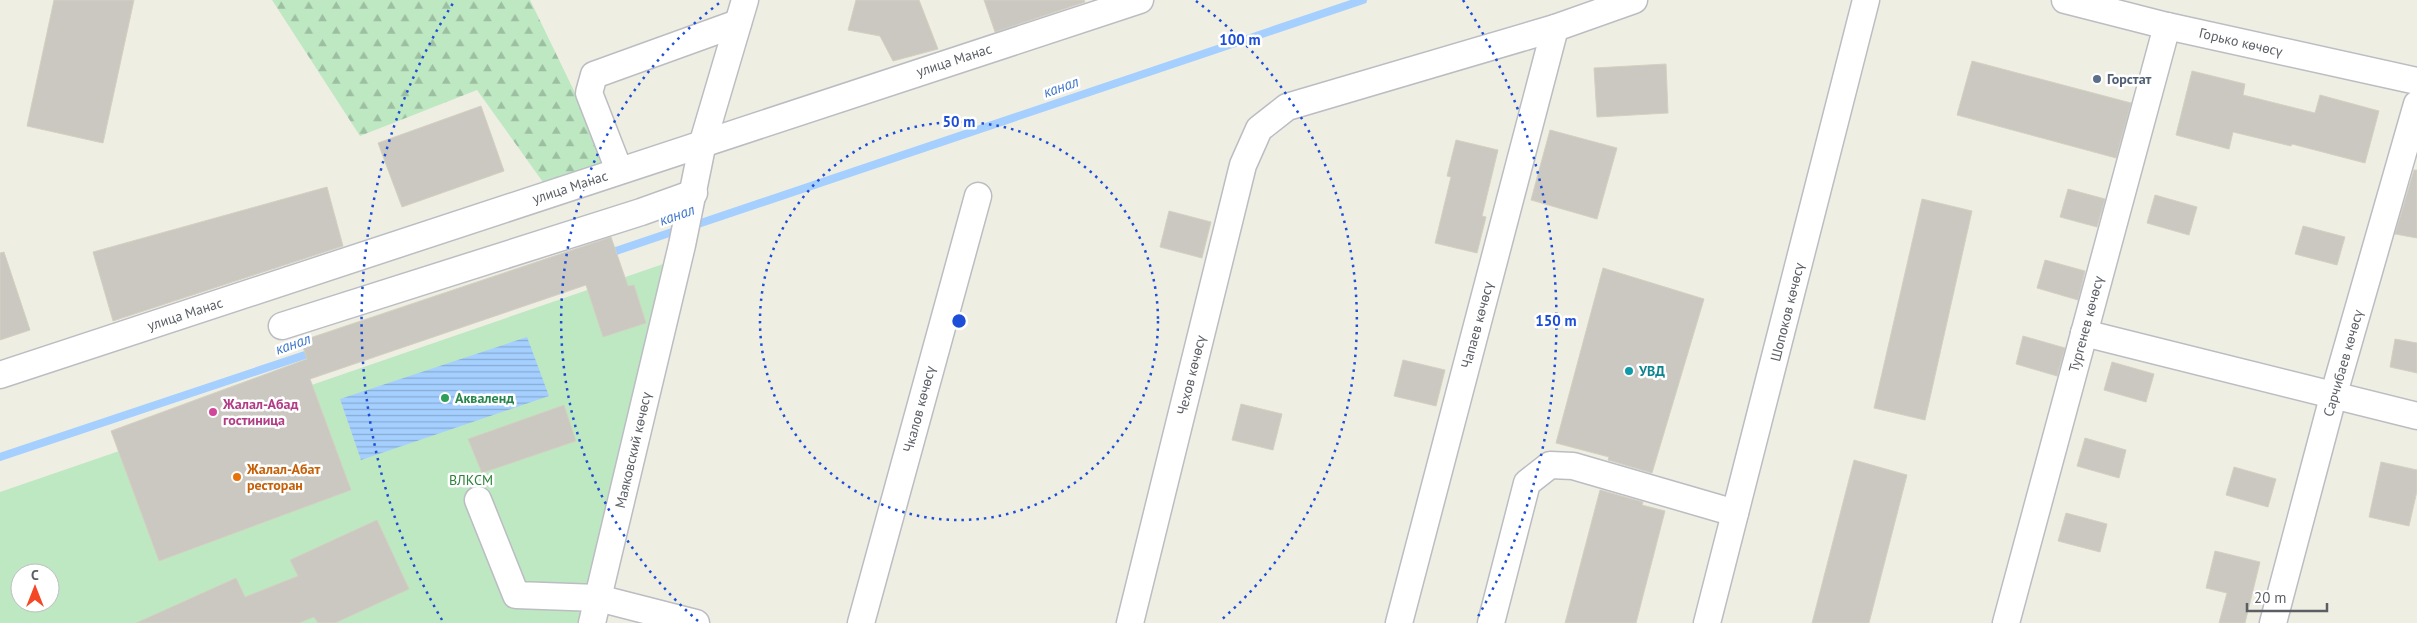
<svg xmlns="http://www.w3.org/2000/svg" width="2417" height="623" font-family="'PT Sans',sans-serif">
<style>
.forest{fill:url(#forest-firs)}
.park{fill:#bee8c2;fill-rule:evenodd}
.water{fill:url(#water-rules)}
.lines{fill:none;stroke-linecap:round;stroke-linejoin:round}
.stream{stroke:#a4cfff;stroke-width:8}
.building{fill:#cac8c0;stroke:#d4d0c1}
.minor-casing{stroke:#bbbdc3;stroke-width:29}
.minor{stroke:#fff;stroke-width:26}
.ring{fill:none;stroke:#1d4ed8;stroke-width:2.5;stroke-dasharray:2.5 5}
.service-dot{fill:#5c6f8a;stroke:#fff;stroke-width:2}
.culture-dot{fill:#0f9aa8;stroke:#fff;stroke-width:2}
.leisure-dot{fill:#2e9e5b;stroke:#fff;stroke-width:2}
.hotel-dot{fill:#d1479c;stroke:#fff;stroke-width:2}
.food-dot{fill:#e8710a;stroke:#fff;stroke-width:2}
.labels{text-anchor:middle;stroke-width:5;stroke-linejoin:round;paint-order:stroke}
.street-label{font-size:14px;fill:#5b5f65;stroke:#fff}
.service-label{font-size:14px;font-weight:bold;fill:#4e5e75;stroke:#fff;text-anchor:start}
.culture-label{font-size:14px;font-weight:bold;fill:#0d838f;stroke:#fff;text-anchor:start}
.leisure-label{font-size:14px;font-weight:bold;fill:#27864d;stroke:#fff;text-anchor:start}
.hotel-label{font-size:14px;font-weight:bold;fill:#b23c85;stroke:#fff;text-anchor:start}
.food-label{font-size:14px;font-weight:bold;fill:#c56008;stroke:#fff;text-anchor:start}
.park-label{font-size:14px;fill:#2e823a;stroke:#fff}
.water-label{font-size:15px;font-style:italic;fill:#3e76cb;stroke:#fff}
.centre{fill:#1d4ed8;stroke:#fff;stroke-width:2.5}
.ring-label{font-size:15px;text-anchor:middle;font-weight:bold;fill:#1d4ed8;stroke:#fff;stroke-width:5;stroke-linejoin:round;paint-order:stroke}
</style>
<defs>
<pattern id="forest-firs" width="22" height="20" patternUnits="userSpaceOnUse" patternTransform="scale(1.25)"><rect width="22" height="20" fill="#bee8c2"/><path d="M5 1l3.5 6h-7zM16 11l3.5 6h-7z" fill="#9dbfa1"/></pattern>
<pattern id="water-rules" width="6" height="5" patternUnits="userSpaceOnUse" patternTransform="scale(1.25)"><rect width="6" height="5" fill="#a4cfff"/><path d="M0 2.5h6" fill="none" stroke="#89abd2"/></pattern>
</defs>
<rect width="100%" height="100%" fill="#efeee3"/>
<path class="forest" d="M 272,0 L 530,0 L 609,163 L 545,185 L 477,90 L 360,136 Z"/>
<path class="park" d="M 669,262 L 586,623 L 0,623 L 0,492 ZM 20,573 L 50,573 L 50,603 L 20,603 Z"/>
<path class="water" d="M 527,337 L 549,396 L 361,460 L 340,399 Z"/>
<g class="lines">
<g class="stream">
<path d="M 692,226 L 1363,0"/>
<path d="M 607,254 L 681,229"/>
<path d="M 0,457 L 314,352"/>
</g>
</g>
<g class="building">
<path d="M 54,0 L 134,0 L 103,143 L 27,126 Z"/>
<path d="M 856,0 L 919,0 L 938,49 L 893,61 L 880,36 L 848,30 Z"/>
<path d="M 984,0 L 1084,0 L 1085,2 L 995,32 Z"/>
<path d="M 1972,61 L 2131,103 L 2116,158 L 1957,115 Z"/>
<path d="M 1666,64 L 1668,113 L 1597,117 L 1594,68 Z"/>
<path d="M 2192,71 L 2245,84 L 2243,95 L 2315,113 L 2320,95 L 2379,111 L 2365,163 L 2292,144 L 2291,146 L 2233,132 L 2229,149 L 2176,135 Z"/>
<path d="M 481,106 L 504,171 L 402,207 L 378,143 Z"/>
<path d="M 1550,130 L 1617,148 L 1597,219 L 1531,200 Z"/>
<path d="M 1456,140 L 1498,150 L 1482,216 L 1486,217 L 1477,253 L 1435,243 L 1451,177 L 1447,176 Z"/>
<path d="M 2414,170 L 2417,170 L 2417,238 L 2395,234 Z"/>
<path d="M 327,187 L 343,246 L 113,321 L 93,252 Z"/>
<path d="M 2068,189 L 2105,199 L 2097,227 L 2060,217 Z"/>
<path d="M 2155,195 L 2197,207 L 2189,235 L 2147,223 Z"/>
<path d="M 1922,199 L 1972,211 L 1925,420 L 1874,408 Z"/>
<path d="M 1169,211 L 1211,222 L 1202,258 L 1160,247 Z"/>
<path d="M 2303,226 L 2345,237 L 2337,265 L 2295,254 Z"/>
<path d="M 611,237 L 628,286 L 634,285 L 646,323 L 603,337 L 586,285 L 310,379 L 351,490 L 159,561 L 111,431 L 307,359 L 301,341 Z"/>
<path d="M 4,252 L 30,330 L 0,340 L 0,253 Z"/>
<path d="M 2045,260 L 2085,271 L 2078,300 L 2037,288 Z"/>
<path d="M 1603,268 L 1704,299 L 1652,473 L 1608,460 L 1609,457 L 1556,443 Z"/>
<path d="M 2023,336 L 2065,348 L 2057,376 L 2016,364 Z"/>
<path d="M 2395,339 L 2417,343 L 2417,373 L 2390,367 Z"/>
<path d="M 1403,360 L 1445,370 L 1436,406 L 1394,396 Z"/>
<path d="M 2112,362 L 2154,374 L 2146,402 L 2104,390 Z"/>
<path d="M 1241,404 L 1282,414 L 1273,450 L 1232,440 Z"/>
<path d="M 564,405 L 576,441 L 482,473 L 468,439 Z"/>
<path d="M 2085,438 L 2126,450 L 2119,478 L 2077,466 Z"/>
<path d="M 1854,460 L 1907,475 L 1869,623 L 1812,623 Z"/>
<path d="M 2381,462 L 2417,470 L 2417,491 L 2409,526 L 2369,517 Z"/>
<path d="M 2234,467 L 2276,479 L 2268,507 L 2226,495 Z"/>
<path d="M 1600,490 L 1643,502 L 1642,505 L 1665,511 L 1636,623 L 1565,623 Z"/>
<path d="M 2066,513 L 2107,524 L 2100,552 L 2058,541 Z"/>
<path d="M 377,520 L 409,589 L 335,623 L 318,623 L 314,617 L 299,623 L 136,623 L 236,578 L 245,597 L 298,576 L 290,560 Z"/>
<path d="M 2215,551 L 2260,562 L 2245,623 L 2219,623 L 2227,593 L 2206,588 Z"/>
</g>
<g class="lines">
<defs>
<g id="minor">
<path d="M 2065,0 L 2167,26 L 2417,81"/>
<path d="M 619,170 L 589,93 L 594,75 L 738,23"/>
<path d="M 282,326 L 641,212 L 694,193"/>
<path d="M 2084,333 L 2417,416"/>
<path d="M 0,375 L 1140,0"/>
<path d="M 478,500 L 516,595 L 598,598 L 696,623"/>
<path d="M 592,623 L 682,245 L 703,142 L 745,0"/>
<path d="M 861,623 L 978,196"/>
<path d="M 1130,623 L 1243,165 L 1259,129 L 1287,107 L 1555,28 L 1634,0"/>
<path d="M 1399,623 L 1555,28"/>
<path d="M 1491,623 L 1527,483 L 1550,465 L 1573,466 L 1735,513"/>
<path d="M 1707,623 L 1866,0"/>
<path d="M 2006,623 L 2167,26"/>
<path d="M 2273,623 L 2333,397 L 2417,104"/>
</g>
</defs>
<use href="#minor" class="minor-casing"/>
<use href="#minor" class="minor"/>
</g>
<g class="ring">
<circle cx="959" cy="321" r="199"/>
<path d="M698 621A398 398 0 0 1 722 1M1196 1A398 398 0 0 1 1220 621"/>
<path d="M442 620A597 597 0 0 1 455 0M1463 0A597 597 0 0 1 1476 620"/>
</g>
<circle class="service-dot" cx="2097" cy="79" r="5"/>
<circle class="culture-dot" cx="1629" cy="371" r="5"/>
<circle class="leisure-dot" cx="445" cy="398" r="5"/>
<circle class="hotel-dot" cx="213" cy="412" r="5"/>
<circle class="food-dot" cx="237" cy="477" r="5"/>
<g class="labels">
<g class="street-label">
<text transform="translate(2241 42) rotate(13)" y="5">Горько көчөсү</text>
<text transform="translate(954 60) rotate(-18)" y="5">улица Манас</text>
<text transform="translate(570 187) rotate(-18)" y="5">улица Манас</text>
<text transform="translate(1787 312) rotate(-76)" y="5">Шопоков көчөсү</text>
<text transform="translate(185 314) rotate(-18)" y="5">улица Манас</text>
<text transform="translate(2086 324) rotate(-75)" y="5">Тургенев көчөсү</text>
<text transform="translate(1477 325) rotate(-75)" y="5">Чапаев көчөсү</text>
<text transform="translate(2343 363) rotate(-74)" y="5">Сарчибаев көчөсү</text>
<text transform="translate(1191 375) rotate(-76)" y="5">Чехов көчөсү</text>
<text transform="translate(919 409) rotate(-75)" y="5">Чкалов көчөсү</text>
<text transform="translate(633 450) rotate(-77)" y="5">Маяковский көчөсү</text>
</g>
<g class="service-label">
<text x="2107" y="84">Горстат</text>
</g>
<g class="culture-label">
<text x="1639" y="376">УВД</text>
</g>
<g class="leisure-label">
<text x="455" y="403">Акваленд</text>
</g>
<g class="hotel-label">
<text x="223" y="409">Жалал-Абад<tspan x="223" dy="16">гостиница</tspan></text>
</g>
<g class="food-label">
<text x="247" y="474">Жалал-Абат<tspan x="247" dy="16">ресторан</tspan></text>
</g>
<g class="park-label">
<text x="471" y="485">ВЛКСМ</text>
</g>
<g class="water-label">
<text transform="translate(1061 87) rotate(-19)" y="5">канал</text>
<text transform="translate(677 215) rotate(-19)" y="5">канал</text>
<text transform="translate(293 344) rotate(-19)" y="5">канал</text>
</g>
</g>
<circle cx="959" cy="321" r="8" class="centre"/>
<g class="ring-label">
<text x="1240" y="45">100 m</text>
<text x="959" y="127">50 m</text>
<text x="1556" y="326">150 m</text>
</g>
<g transform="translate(35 588)"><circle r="24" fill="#ffffff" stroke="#bdbfc1"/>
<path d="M0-4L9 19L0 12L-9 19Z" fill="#f44725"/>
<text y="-8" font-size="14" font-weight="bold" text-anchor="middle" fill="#5b5f65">С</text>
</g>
<path d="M2247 603v8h80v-8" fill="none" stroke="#5b5f65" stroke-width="2.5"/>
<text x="2254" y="603" font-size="15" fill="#5b5f65" stroke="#ffffff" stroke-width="4" paint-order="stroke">20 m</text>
</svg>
